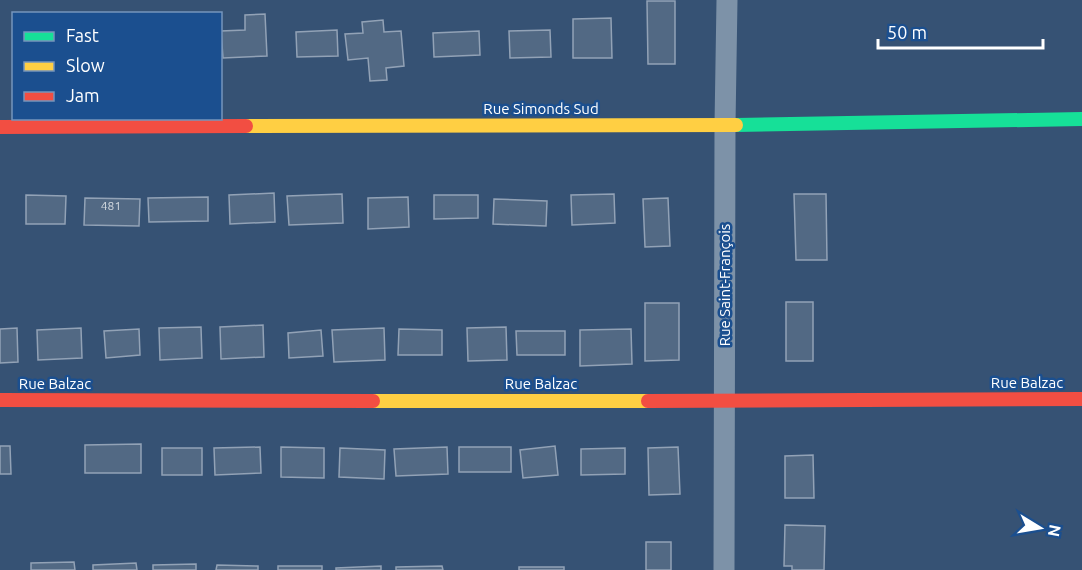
<svg xmlns="http://www.w3.org/2000/svg" width="1082" height="570" font-family="Ubuntu,sans-serif">
<style>
.building{fill:#526984;stroke:#92a2b6;stroke-width:1.5}
.lines{fill:none;stroke-linecap:round;stroke-linejoin:round}
.street{stroke:#7d92a8;stroke-width:21}
.fast{stroke:#16e098;stroke-width:14}
.slow{stroke:#ffcf43;stroke-width:14}
.jam{stroke:#f24e42;stroke-width:14}
.labels{text-anchor:middle;stroke-width:5;stroke-linejoin:round;paint-order:stroke}
.number-label{font-size:12px;fill:#d4dae0}
.street-label{font-size:15px;fill:#fff;stroke:#1b4f8f}
</style>
<rect width="100%" height="100%" fill="#365274"/>
<g class="building">
<path d="M 647,1 L 675,1 L 675,64 L 648,64 Z"/>
<path d="M 265,14 L 267,56 L 223,58 L 221,31 L 245,30 L 245,15 Z"/>
<path d="M 611,18 L 612,58 L 573,58 L 573,19 Z"/>
<path d="M 383,20 L 384,32 L 401,31 L 404,66 L 386,68 L 387,80 L 370,81 L 368,58 L 348,60 L 345,34 L 363,33 L 362,22 Z"/>
<path d="M 337,30 L 338,56 L 297,57 L 296,32 Z"/>
<path d="M 550,30 L 551,57 L 510,58 L 509,31 Z"/>
<path d="M 479,31 L 480,55 L 434,57 L 433,33 Z"/>
<path d="M 274,193 L 275,222 L 230,224 L 229,195 Z"/>
<path d="M 342,194 L 343,223 L 289,225 L 287,196 Z"/>
<path d="M 614,194 L 615,223 L 572,225 L 571,195 Z"/>
<path d="M 794,194 L 826,194 L 827,260 L 796,260 Z"/>
<path d="M 26,195 L 66,196 L 65,224 L 26,224 Z"/>
<path d="M 434,195 L 478,195 L 478,218 L 434,219 Z"/>
<path d="M 208,197 L 208,221 L 149,222 L 148,198 Z"/>
<path d="M 408,197 L 409,227 L 368,229 L 368,198 Z"/>
<path d="M 85,198 L 140,199 L 139,226 L 84,225 Z"/>
<path d="M 668,198 L 670,246 L 645,247 L 643,199 Z"/>
<path d="M 494,199 L 547,201 L 546,226 L 493,224 Z"/>
<rect x="786" y="302" width="27" height="59"/>
<path d="M 645,303 L 679,303 L 679,360 L 645,361 Z"/>
<path d="M 263,325 L 264,357 L 221,359 L 220,327 Z"/>
<path d="M 201,327 L 202,358 L 160,360 L 159,328 Z"/>
<path d="M 506,327 L 507,360 L 468,361 L 467,328 Z"/>
<path d="M 17,328 L 18,362 L 0,363 L 0,329 Z"/>
<path d="M 81,328 L 82,358 L 38,360 L 37,330 Z"/>
<path d="M 384,328 L 385,360 L 334,362 L 332,330 Z"/>
<path d="M 139,329 L 140,355 L 106,358 L 104,331 Z"/>
<path d="M 399,329 L 442,330 L 442,355 L 398,355 Z"/>
<path d="M 631,329 L 632,364 L 580,366 L 580,330 Z"/>
<path d="M 321,330 L 323,356 L 289,358 L 288,333 Z"/>
<path d="M 516,331 L 565,331 L 565,355 L 517,355 Z"/>
<path d="M 141,444 L 141,473 L 85,473 L 85,445 Z"/>
<path d="M 0,446 L 10,446 L 11,474 L 0,474 Z"/>
<path d="M 555,446 L 558,475 L 523,478 L 520,450 Z"/>
<path d="M 260,447 L 261,473 L 215,475 L 214,448 Z"/>
<path d="M 281,447 L 324,448 L 324,478 L 281,477 Z"/>
<path d="M 447,447 L 448,474 L 396,476 L 394,449 Z"/>
<rect x="459" y="447" width="52" height="25"/>
<path d="M 678,447 L 680,494 L 649,495 L 648,448 Z"/>
<rect x="162" y="448" width="40" height="27"/>
<path d="M 340,448 L 385,450 L 384,479 L 339,477 Z"/>
<path d="M 625,448 L 625,474 L 581,475 L 581,449 Z"/>
<path d="M 813,455 L 814,498 L 785,498 L 785,456 Z"/>
<path d="M 785,525 L 825,526 L 824,570 L 792,570 L 792,566 L 784,566 Z"/>
<rect x="646" y="542" width="25" height="28"/>
<path d="M 74,562 L 75,570 L 31,570 L 31,563 Z"/>
<path d="M 136,563 L 137,570 L 93,570 L 93,565 Z"/>
<path d="M 196,564 L 196,570 L 153,570 L 153,565 Z"/>
<path d="M 217,565 L 258,566 L 258,570 L 216,570 Z"/>
<rect x="278" y="566" width="44" height="4"/>
<path d="M 381,566 L 381,570 L 336,570 L 336,568 Z"/>
<path d="M 442,566 L 443,570 L 396,570 L 396,567 Z"/>
<rect x="519" y="567" width="45" height="3"/>
</g>
<g class="lines">
<path class="street" d="M 724,570 L 725,125 L 727,0"/>
<path class="fast" d="M 736,125 L 1082,119"/>
<g class="slow">
<path d="M 246,126 L 736,125"/>
<path d="M 373,401 L 648,401"/>
</g>
<g class="jam">
<path d="M 0,127 L 246,126"/>
<path d="M 0,400 L 373,401"/>
<path d="M 648,401 L 1082,399"/>
</g>
</g>
<g class="labels">
<g class="number-label">
<text x="111" y="210">481</text>
</g>
<g class="street-label">
<text x="541" y="114">Rue Simonds Sud</text>
<text transform="translate(725 285) rotate(-90)" y="5">Rue Saint-François</text>
<text x="1027" y="388">Rue Balzac</text>
<text x="55" y="389">Rue Balzac</text>
<text x="541" y="389">Rue Balzac</text>
</g>
</g>
<rect x="12" y="12" width="210" height="108" fill="#1b4f8f" stroke="#7695bc" stroke-width="1.5"/>
<rect x="24" y="32" width="30" height="9" fill="#16e098" stroke="#7695bc" stroke-width="1.5"/>
<text x="66" y="42" font-size="18" fill="#ffffff">Fast</text>
<rect x="24" y="62" width="30" height="9" fill="#ffcf43" stroke="#7695bc" stroke-width="1.5"/>
<text x="66" y="72" font-size="18" fill="#ffffff">Slow</text>
<rect x="24" y="92" width="30" height="9" fill="#f24e42" stroke="#7695bc" stroke-width="1.5"/>
<text x="66" y="102" font-size="18" fill="#ffffff">Jam</text>
<g transform="translate(1040 528) rotate(101)" stroke="#1b4f8f" stroke-width="4.5" paint-order="stroke">
<path d="M0-4.5L10 22L0 15L-10 22Z" fill="#ffffff"/>
<text y="-9" font-size="16" font-weight="bold" text-anchor="middle" fill="#ffffff">N</text>
</g>
<path d="M878 39v9h165v-9" fill="none" stroke="#ffffff" stroke-width="3"/>
<text x="887" y="39" font-size="18" fill="#ffffff" stroke="#1b4f8f" stroke-width="4.5" paint-order="stroke">50 m</text>
</svg>
